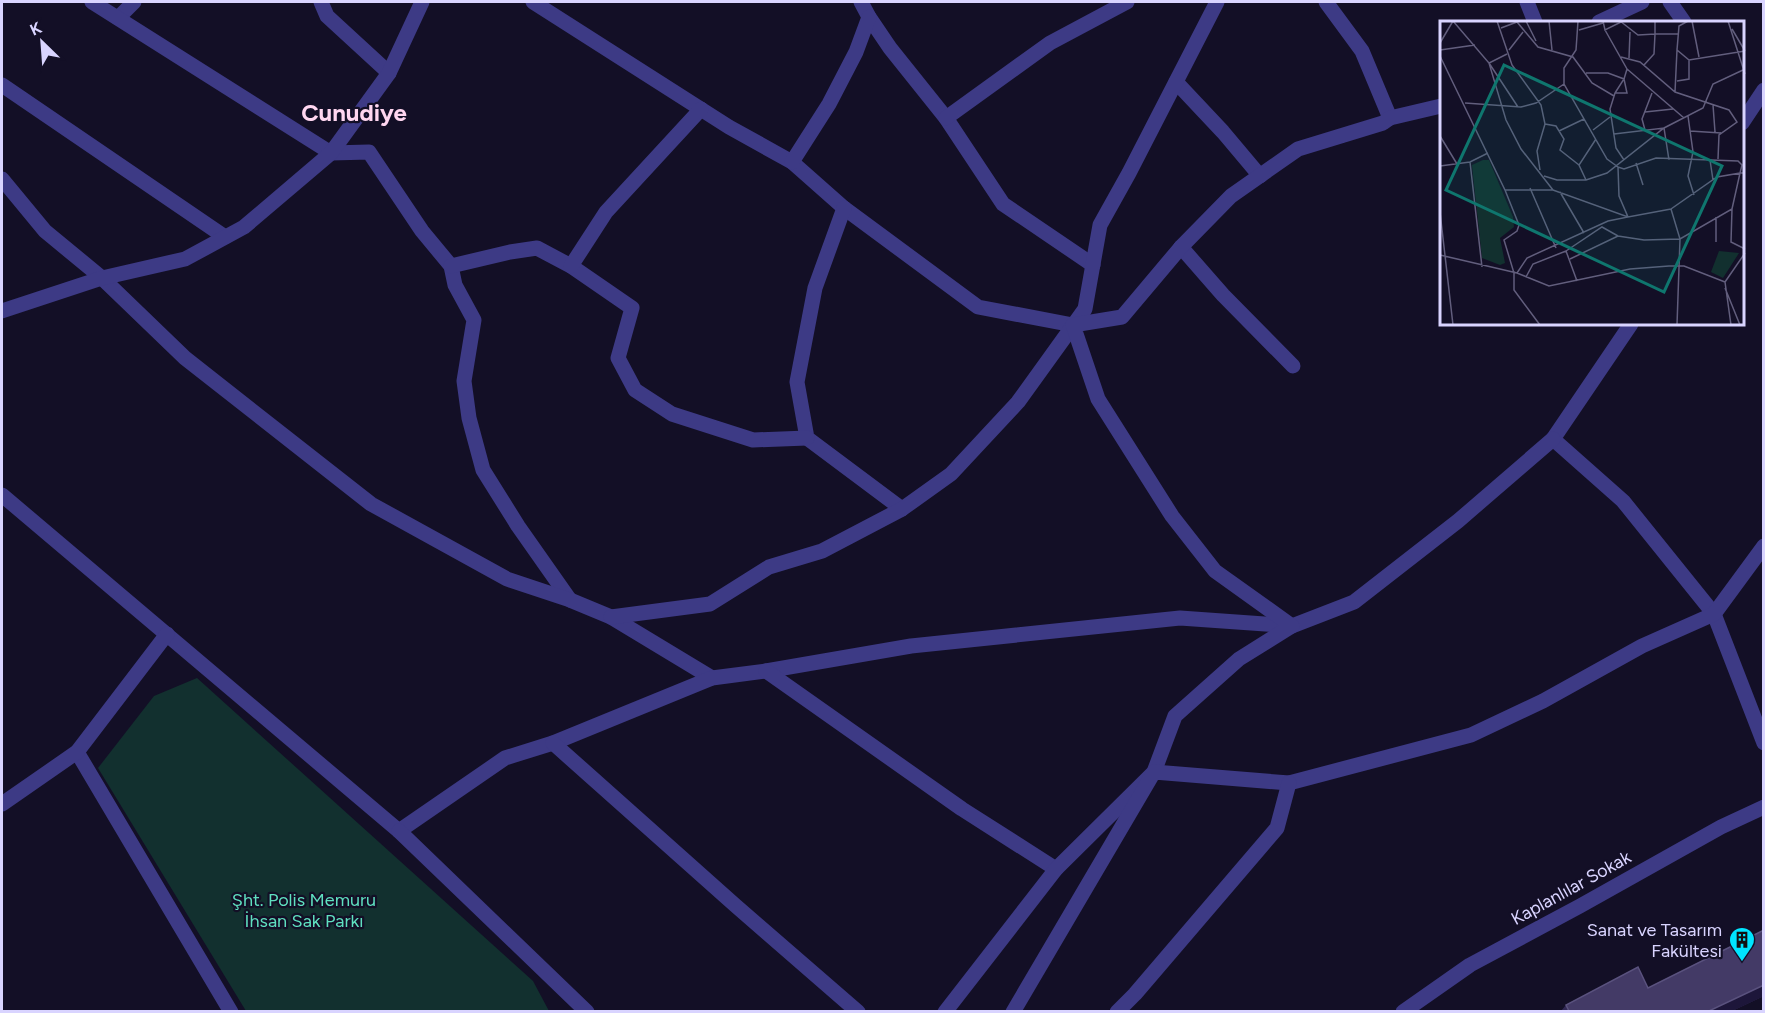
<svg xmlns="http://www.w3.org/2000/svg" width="1765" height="1013" font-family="Figtree,sans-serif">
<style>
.green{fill:#12302f}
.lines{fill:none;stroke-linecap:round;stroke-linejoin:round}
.lane{stroke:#3d3a85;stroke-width:15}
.street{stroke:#3d3a85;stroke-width:15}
.wall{fill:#312854}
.shaded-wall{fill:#1d163a}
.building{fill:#433a66;stroke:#5a527e;stroke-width:1.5}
.labels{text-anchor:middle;stroke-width:4.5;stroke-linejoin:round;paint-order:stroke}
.street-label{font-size:18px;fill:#d9d4ff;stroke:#130f26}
.park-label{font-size:18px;fill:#5fe0c0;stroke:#130f26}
.poi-label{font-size:18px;fill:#d9d4ff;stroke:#130f26;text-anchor:end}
.district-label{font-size:24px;font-weight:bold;fill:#ffd6f0;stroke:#130f26}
.inset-road{fill:none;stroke:#625e7d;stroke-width:1.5}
.view{fill:#0f766e;fill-opacity:0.15;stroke:#0f766e;stroke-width:3}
.inset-edge{fill:none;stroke:#d9d4ff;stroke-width:3}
</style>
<rect width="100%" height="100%" fill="#130f26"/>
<path class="green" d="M 197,678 L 533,981 L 549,1011 L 246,1011 L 98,768 L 154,696 Z"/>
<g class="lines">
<g class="lane">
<path d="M 321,2 L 327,16 L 389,73"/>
<path d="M 118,18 L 134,2"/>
</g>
<g class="street">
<path d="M 92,2 L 331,153 L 369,152 L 422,231 L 451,266 L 455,285 L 474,320 L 464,381 L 469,418 L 483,470 L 518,526 L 570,600"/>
<path d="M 533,2 L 729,127 L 792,162 L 844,208 L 978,307 L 1073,325"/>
<path d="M 861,2 L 869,17 L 890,48 L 946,118 L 1003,204 L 1093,265"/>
<path d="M 1326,2 L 1362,51 L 1390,118"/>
<path d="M 1527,2 L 1535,22"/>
<path d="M 1670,2 L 1684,22"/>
<path d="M 1599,22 L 1642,2"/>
<path d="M 1176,82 L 1223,132 L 1260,176"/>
<path d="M 2,85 L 225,237"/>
<path d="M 946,118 L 1050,43 L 1127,2"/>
<path d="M 1742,123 L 1764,90"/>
<path d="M 792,162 L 829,104 L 856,52 L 869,17"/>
<path d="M 2,179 L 45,231 L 102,278 L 185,358 L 371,504 L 507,579 L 570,600 L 611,617 L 712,678"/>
<path d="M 844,208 L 815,288 L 797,382 L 807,438 L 902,509"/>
<path d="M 1181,247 L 1223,295 L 1293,366"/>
<path d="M 451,266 L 510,252 L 537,248 L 571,266 L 632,308 L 618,358 L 635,390 L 672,414 L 753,440 L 807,438"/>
<path d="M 571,266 L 606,212 L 701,109"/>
<path d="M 2,311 L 102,278 L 185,259 L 244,227 L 331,153 L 389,73 L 422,2"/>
<path d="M 1631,324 L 1553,439 L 1623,501 L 1714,614 L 1764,743"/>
<path d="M 2,495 L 399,831 L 505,758 L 553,743 L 712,678 L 766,671 L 911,646 L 1180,618 L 1292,626 L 1354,602 L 1458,521 L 1553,439"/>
<path d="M 611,617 L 710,604 L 769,567 L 822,551 L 902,509 L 951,474 L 1018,402 L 1085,309 L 1100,225 L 1129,173 L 1217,2"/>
<path d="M 766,671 L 962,809 L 1056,869"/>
<path d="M 553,743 L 736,906 L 858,1012"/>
<path d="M 77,752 L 231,1012"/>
<path d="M 2,804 L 77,752 L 167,634"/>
<path d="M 399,831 L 587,1012"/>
<path d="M 945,1012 L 1056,869 L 1154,772 L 1175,716 L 1239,659 L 1292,626 L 1215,571 L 1172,516 L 1098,399 L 1073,325 L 1122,317 L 1181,247 L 1231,196 L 1298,149 L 1383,123 L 1390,118 L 1441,106"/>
<path d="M 1013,1012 L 1154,772 L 1289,783 L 1471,735 L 1543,701 L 1642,646 L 1714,614 L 1764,546"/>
<path d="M 1117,1012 L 1135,994 L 1277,828 L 1289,783"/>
<path d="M 1403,1012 L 1470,965 L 1580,906 L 1721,827 L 1764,807"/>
</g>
</g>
<path class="wall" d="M 1764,930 L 1764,996 L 1732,1011 L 1561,1011 L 1566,1005 L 1648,988 Z"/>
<path class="shaded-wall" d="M 1764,985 L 1764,996 L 1732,1011 L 1709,1011 Z"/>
<path class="building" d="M 1764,930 L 1764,985 L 1709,1011 L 1569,1011 L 1566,1005 L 1638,967 L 1648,988 Z"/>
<defs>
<symbol id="building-pin" viewBox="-11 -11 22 30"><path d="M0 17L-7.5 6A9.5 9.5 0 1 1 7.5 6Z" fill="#00e5ff" stroke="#130f26"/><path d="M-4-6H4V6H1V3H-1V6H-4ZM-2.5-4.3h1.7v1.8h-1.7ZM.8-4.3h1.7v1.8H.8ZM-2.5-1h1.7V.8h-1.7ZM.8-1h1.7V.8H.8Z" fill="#111"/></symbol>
</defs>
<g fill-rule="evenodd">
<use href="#building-pin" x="1727" y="925" width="30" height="40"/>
</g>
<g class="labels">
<g class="street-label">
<text transform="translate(1571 888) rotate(-29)" y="6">Kaplanlılar Sokak</text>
</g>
<g class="park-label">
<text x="304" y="906">Şht. Polis Memuru<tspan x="304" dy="21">İhsan Sak Parkı</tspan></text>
</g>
<g class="poi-label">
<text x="1722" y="936">Sanat ve Tasarım<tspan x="1722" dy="21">Fakültesi</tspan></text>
</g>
<g class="district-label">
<text x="354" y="121">Cunudiye</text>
</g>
</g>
<g transform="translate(1440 21)">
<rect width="304" height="304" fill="#130f26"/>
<path d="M 43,139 L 49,139 L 73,196 L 74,206 L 60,217 L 65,242 L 60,244 L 42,237 L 32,144 ZM 279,230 L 299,232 L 283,257 L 271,251 Z" fill="#12302f"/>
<path class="inset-road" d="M 13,0 L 49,42 L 66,99 L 81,128 L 113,169M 57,0 L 72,44 L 101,84 L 105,103 L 97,130 L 100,149M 86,0 L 96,20M 109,0 L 112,29M 138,0 L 136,29 L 124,47 L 124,63 L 167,138 L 178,146M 163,0 L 165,9 L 181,1M 180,0 L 198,14 L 215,13 L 214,33 L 204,44M 215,0 L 215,13 L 238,13M 252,0 L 259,36M 288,0 L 305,53M 61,7 L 77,1 L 98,26 L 133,36 L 152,62 L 174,75M 292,8 L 305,30M 139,9 L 163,2M 165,9 L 187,48 L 184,58 L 187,72 L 175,72 L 170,88 L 176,127 L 184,139M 0,22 L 13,0M 0,29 L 35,24M 69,29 L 83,11M 237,29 L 239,5 L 248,0M 67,33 L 49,42 L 78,86M 0,35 L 65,169 L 113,169 L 188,196 L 231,188M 181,36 L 200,41 L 235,71 L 289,89 L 297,101 L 279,114 L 278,138M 189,37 L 190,11M 187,48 L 244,97M 146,52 L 168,52 L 184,58 L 175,72M 237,60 L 249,58 L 249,39M 235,71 L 237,29 L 249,39 L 305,30M 25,82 L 81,86 L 96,82 L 124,63M 273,84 L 275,111M 205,91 L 233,88M 248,95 L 253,131 L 248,155 L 254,174M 105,103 L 116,105 L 124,118 L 120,129 L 139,144M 153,109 L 170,96M 205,109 L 202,98 L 212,72M 119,110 L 144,98M 250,110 L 281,112M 174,113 L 224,107 L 229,139M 0,115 L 17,143M 270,139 L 273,159M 30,141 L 42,246M 196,142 L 203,164M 0,145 L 30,141 L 48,132M 104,155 L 117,159 L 146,159 L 167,152 L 224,107 L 263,87 L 273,63 L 303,49M 146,159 L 139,144 L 156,118M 90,167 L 116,227M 65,169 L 79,204 L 77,210 L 64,219 L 74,252 L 74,269 L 100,304M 120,171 L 144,212M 292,188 L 291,221 L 305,228M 0,191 L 13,304M 276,221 L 276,196M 126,230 L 162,206 L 178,215 L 204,219 L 240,218 L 292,188 L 300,152 L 305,152M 0,234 L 77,252 L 109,265 L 190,248 L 229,245 L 244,245 L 285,261M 130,238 L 178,215M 77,252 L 87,237 L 168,200 L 188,196 L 179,175 L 178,146 L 184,148 L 216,137 L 298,140 L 302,144 L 300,152 L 277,156 L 231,188 L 240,218 L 237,304M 86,256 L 93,243 L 126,230 L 137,260M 285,261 L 291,304M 285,261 L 305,232M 285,267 L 300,304"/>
<path class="view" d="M 64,44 L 282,145 L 224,271 L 6,169 Z"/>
<rect width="304" height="304" class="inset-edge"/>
</g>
<rect width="1765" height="1013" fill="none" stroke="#d9d4ff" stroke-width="6"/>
<g transform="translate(42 42) rotate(335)" stroke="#130f26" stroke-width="4.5" paint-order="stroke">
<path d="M0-4.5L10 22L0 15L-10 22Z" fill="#d9d4ff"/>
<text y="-9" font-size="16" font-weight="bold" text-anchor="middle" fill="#d9d4ff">K</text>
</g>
</svg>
